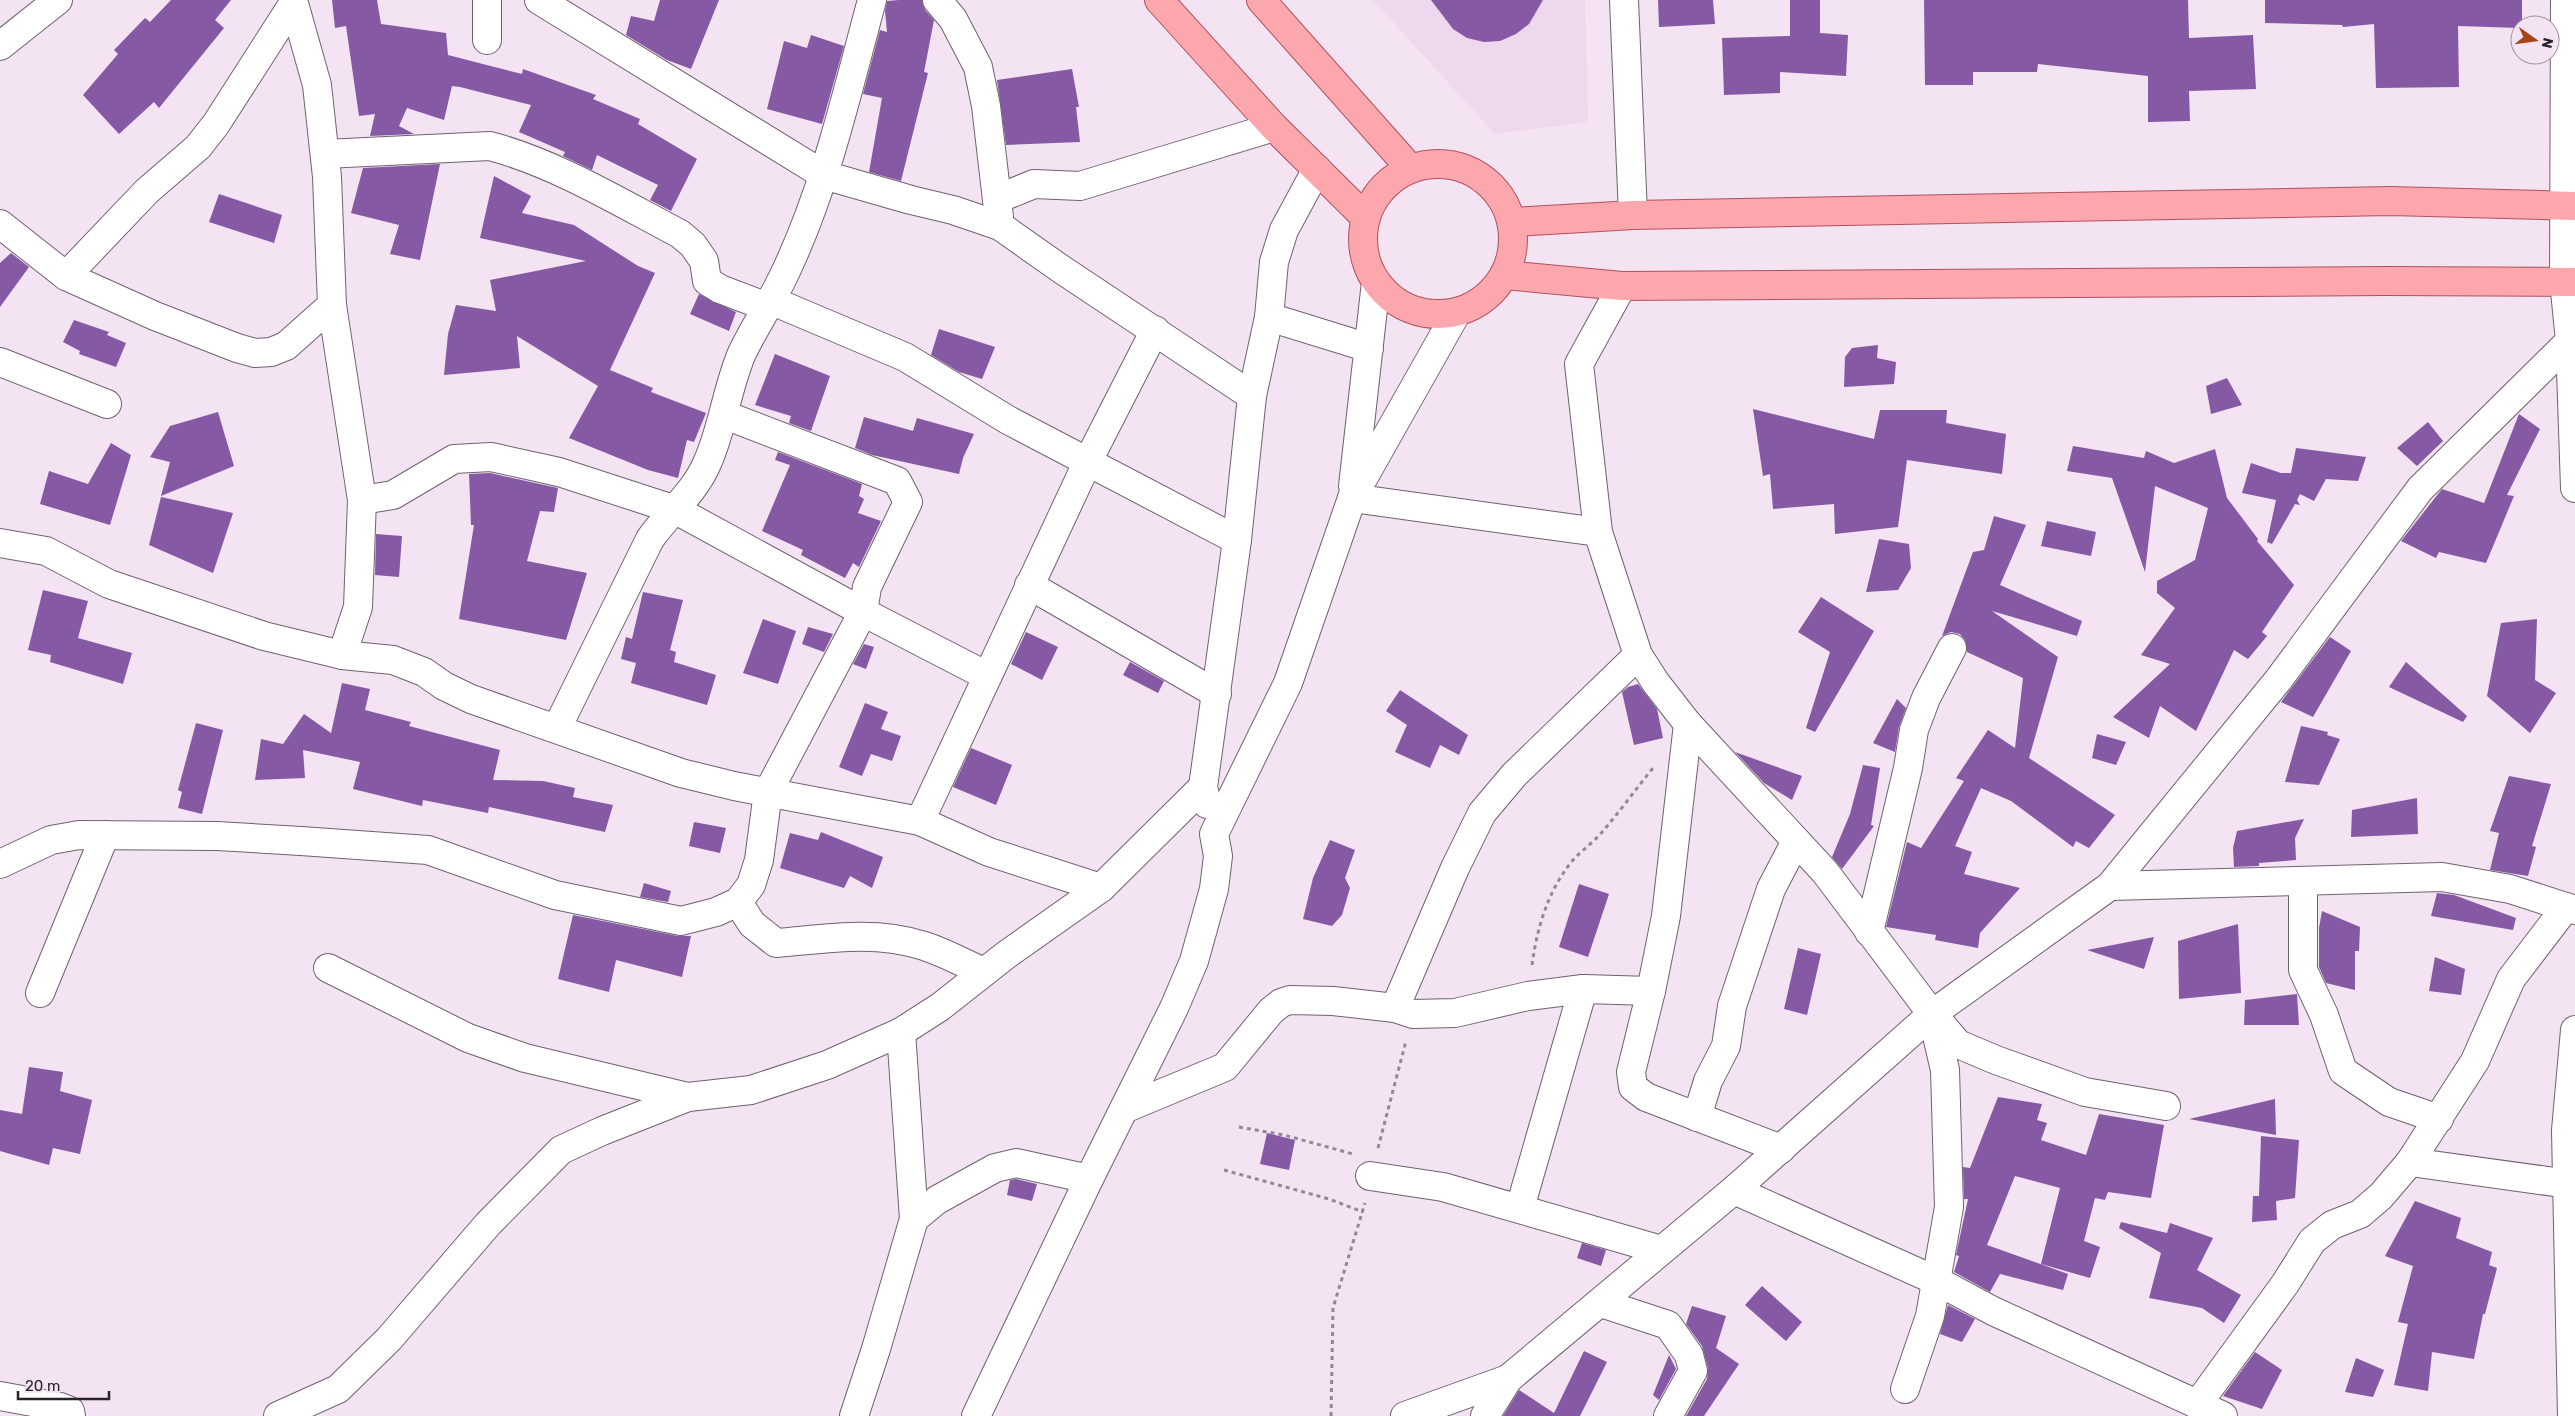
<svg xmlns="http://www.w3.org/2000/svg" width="2575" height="1416" font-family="Rubik,sans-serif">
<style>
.built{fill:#eed8ee}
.building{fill:#8659a4}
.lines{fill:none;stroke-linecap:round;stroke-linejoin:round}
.minor-casing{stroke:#6f626f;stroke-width:30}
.major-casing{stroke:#b0525c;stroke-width:30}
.path{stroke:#938893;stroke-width:3;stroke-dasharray:4 4;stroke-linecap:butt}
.minor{stroke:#fff;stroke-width:28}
.major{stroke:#fba7ad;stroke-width:28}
</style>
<rect width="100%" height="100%" fill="#f3e3f3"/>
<path class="built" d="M 1373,0 L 1585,0 L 1588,122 L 1495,134 Z"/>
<g class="building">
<path d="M 171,0 L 231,0 L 215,20 L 224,28 L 159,108 L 154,102 L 119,134 L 83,95 L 118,54 L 114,50 L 145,18 L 150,22 Z"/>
<path d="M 332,0 L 377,0 L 381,24 L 446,33 L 448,55 L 522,74 L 523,69 L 596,95 L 593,99 L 640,119 L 638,124 L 697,159 L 671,211 L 650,200 L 658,185 L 597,155 L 592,170 L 563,156 L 565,152 L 519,132 L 531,105 L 460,87 L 452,86 L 444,120 L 407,108 L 399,126 L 414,134 L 370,136 L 375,114 L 359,116 L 346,26 L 335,28 Z"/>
<path d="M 660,0 L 719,0 L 691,69 L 667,60 L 626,35 L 631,16 L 654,21 Z"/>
<path d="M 899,0 L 922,0 L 925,10 L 934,20 L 924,72 L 928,73 L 901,181 L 869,172 L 882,98 L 863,94 L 880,30 L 887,32 L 885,11 L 887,1 Z"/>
<path d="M 1431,0 L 1543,0 L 1529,24 L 1516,34 L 1500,41 L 1484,42 L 1467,38 L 1453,29 Z"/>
<path d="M 1658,0 L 1713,0 L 1715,24 L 1659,27 Z"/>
<path d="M 1790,0 L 1820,0 L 1820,33 L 1848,35 L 1846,76 L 1780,72 L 1780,93 L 1724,95 L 1722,38 L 1790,36 Z"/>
<path d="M 1924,0 L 2188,0 L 2189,38 L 2253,35 L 2256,89 L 2189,91 L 2190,121 L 2148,122 L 2148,76 L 2038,64 L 2037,72 L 1973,72 L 1973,85 L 1925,85 Z"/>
<path d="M 2265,0 L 2522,0 L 2522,25 L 2520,28 L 2458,26 L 2459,87 L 2376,88 L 2374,24 L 2343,27 L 2342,25 L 2265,23 Z"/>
<path d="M 811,35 L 844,46 L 822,124 L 767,109 L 784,41 L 807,48 Z"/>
<path d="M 1072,69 L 1079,107 L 1076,107 L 1080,142 L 1006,145 L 997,80 Z"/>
<path d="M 440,164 L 420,260 L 390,254 L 399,225 L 351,213 L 363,168 Z"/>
<path d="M 494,176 L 531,196 L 522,213 L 574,225 L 638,266 L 655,273 L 610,370 L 653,388 L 651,392 L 706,413 L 694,442 L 687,440 L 678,478 L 648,470 L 569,438 L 598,386 L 517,336 L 520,368 L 444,375 L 448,334 L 456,305 L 496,311 L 490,280 L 586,261 L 480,238 Z"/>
<path d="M 219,194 L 282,215 L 274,243 L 209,222 Z"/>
<path d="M 11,253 L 29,267 L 0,307 L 0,263 Z"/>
<path d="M 699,294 L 736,312 L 729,331 L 690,314 Z"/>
<path d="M 74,320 L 109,332 L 107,335 L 126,343 L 116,367 L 79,354 L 80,351 L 63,342 Z"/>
<path d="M 939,329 L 995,347 L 982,379 L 959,372 L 931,355 Z"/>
<path d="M 1878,345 L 1877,358 L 1896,362 L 1894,384 L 1844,387 L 1845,357 L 1852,348 Z"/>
<path d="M 775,354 L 830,376 L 811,431 L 789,423 L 791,416 L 755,405 Z"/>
<path d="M 2227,378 L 2242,405 L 2211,414 L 2206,386 Z"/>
<path d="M 1753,409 L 1874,439 L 1880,410 L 1947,410 L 1946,423 L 2006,434 L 2002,474 L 1907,460 L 1898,527 L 1835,534 L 1834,504 L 1773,509 L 1770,474 L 1763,476 Z"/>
<path d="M 218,412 L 234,466 L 161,496 L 170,462 L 150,457 L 170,426 Z"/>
<path d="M 2519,414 L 2540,429 L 2507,495 L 2514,496 L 2486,563 L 2439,552 L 2436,558 L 2401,541 L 2442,489 L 2484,503 Z"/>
<path d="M 864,417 L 913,431 L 917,418 L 974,434 L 963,458 L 959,474 L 872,455 L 855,448 Z"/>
<path d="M 2428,422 L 2443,441 L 2417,466 L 2397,448 Z"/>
<path d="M 111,443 L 131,455 L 110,525 L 40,504 L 49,471 L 88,484 Z"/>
<path d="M 2073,446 L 2144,458 L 2146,451 L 2174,463 L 2215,449 L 2227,498 L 2258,539 L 2257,541 L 2294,585 L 2262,632 L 2267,636 L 2248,659 L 2234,650 L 2196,731 L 2160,706 L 2149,738 L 2113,717 L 2170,664 L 2141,655 L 2175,608 L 2157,593 L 2157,581 L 2195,560 L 2208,508 L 2155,486 L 2145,572 L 2112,478 L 2067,471 Z"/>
<path d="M 2296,448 L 2366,457 L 2358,481 L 2326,479 L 2314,501 L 2300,494 L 2297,500 L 2300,505 L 2295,504 L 2272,544 L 2267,542 L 2276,500 L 2242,493 L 2251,463 L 2281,473 L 2291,473 Z"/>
<path d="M 778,452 L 862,484 L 859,496 L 864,499 L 858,513 L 881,521 L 859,567 L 853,563 L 845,578 L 801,555 L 803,550 L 762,531 L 790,465 L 775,460 Z"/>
<path d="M 490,473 L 558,488 L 554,512 L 540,511 L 527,561 L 587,573 L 566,640 L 459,619 L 474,525 L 471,525 L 469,474 Z"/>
<path d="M 161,497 L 233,513 L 213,573 L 149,545 Z"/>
<path d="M 1994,516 L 2026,525 L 2000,585 L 2082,621 L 2077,636 L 1992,611 L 2058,657 L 2029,758 L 2115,815 L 2089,848 L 2076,841 L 2073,847 L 2011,801 L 1981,788 L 1955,846 L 1972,852 L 1964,874 L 2020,888 L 1980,933 L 1978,948 L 1935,940 L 1936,935 L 1886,927 L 1907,842 L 1921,848 L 1964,781 L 1956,778 L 1988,730 L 2015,748 L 2023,678 L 1967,652 L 1965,640 L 1960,634 L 1951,632 L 1942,636 L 1973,552 L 1984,550 Z"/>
<path d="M 2047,521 L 2096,532 L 2091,556 L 2041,546 Z"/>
<path d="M 376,534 L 402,536 L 399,577 L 375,575 Z"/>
<path d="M 1879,539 L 1909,544 L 1911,568 L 1898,590 L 1866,592 Z"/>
<path d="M 43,590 L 88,601 L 78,638 L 132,653 L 123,684 L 50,662 L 51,655 L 28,650 Z"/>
<path d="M 643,592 L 683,600 L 670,650 L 676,652 L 674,662 L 716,675 L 707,705 L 631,683 L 636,663 L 621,659 L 626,637 L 632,639 Z"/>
<path d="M 1821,597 L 1874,631 L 1815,732 L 1806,728 L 1830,652 L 1798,632 Z"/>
<path d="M 763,619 L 796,631 L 778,684 L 743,673 Z"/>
<path d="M 2537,619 L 2535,680 L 2556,693 L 2530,733 L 2487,696 L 2501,623 Z"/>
<path d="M 808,627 L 833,634 L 824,652 L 802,644 Z"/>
<path d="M 1026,632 L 1058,647 L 1042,680 L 1011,664 Z"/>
<path d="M 2330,637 L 2351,651 L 2313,717 L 2281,702 Z"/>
<path d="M 864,644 L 874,647 L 866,669 L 853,664 Z"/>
<path d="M 1130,662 L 1164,681 L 1158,693 L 1123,675 Z"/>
<path d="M 2406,662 L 2467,716 L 2463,722 L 2389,687 Z"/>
<path d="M 342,683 L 370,689 L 365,710 L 411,722 L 409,726 L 500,750 L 493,780 L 543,781 L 575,788 L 573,797 L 613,805 L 605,832 L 489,807 L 488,813 L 423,800 L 422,806 L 353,789 L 360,762 L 303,750 L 305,778 L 255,780 L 261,739 L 283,744 L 304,714 L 331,733 Z"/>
<path d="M 1638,684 L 1657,709 L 1663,738 L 1634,745 L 1622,692 L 1628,687 Z"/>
<path d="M 1400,690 L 1468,735 L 1459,755 L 1440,745 L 1430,768 L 1395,752 L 1407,725 L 1386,711 Z"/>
<path d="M 1897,699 L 1906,708 L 1899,727 L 1895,752 L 1873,743 Z"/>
<path d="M 865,703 L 888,712 L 881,729 L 901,736 L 892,761 L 871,754 L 862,776 L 839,767 Z"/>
<path d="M 196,723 L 223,730 L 202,814 L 178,808 L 182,792 L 178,790 Z"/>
<path d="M 2301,726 L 2328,732 L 2327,735 L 2340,739 L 2319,785 L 2285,782 Z"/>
<path d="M 2097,734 L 2126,742 L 2116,765 L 2092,758 Z"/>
<path d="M 971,748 L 1012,765 L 996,805 L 953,787 Z"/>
<path d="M 1735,752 L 1802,776 L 1792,800 L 1764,783 Z"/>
<path d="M 1863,765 L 1880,768 L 1871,825 L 1874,826 L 1842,869 L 1832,857 L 1850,814 Z"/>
<path d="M 2509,776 L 2551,784 L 2532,846 L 2536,847 L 2528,876 L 2490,870 L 2499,833 L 2490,831 Z"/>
<path d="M 2417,798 L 2418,834 L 2351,837 L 2352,810 Z"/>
<path d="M 2304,819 L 2295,838 L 2296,860 L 2259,863 L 2259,866 L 2234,867 L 2233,848 L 2237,831 Z"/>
<path d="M 694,822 L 726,828 L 720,853 L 689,846 Z"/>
<path d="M 821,832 L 883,857 L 872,888 L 850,876 L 844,888 L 780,868 L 790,833 L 818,840 Z"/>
<path d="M 1330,840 L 1355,850 L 1345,878 L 1350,888 L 1342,915 L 1332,926 L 1303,919 L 1313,878 Z"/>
<path d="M 644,883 L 671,891 L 668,902 L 640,897 Z"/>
<path d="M 1579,884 L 1609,894 L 1588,957 L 1559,947 Z"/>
<path d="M 2437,893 L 2454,895 L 2516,918 L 2513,930 L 2431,916 Z"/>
<path d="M 2322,911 L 2360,927 L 2359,951 L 2355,951 L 2355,990 L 2326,983 L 2319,967 L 2319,928 Z"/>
<path d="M 573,915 L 678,936 L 691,936 L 682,977 L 616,960 L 609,992 L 558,979 Z"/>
<path d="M 2238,924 L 2241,993 L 2179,999 L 2178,941 Z"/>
<path d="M 2154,937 L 2144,969 L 2087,950 Z"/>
<path d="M 1798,948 L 1821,954 L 1807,1015 L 1784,1009 Z"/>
<path d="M 2435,957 L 2465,969 L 2461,995 L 2429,991 Z"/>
<path d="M 2297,994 L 2299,1025 L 2244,1025 L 2245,1000 Z"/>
<path d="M 29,1067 L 63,1072 L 60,1091 L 92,1100 L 80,1154 L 53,1148 L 49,1165 L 0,1151 L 0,1110 L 22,1114 Z"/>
<path d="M 1998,1097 L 2042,1104 L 2037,1120 L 2047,1123 L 2041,1140 L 2086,1155 L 2099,1114 L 2164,1125 L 2151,1198 L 2108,1192 L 2105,1200 L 2095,1198 L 2084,1241 L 2100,1247 L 2090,1278 L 2041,1264 L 2060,1188 L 2015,1176 L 1987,1245 L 2068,1274 L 2063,1290 L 2000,1274 L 1990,1292 L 1954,1272 L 1959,1256 L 1956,1255 L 1968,1199 L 1964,1199 L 1963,1167 L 1970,1168 Z"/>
<path d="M 2275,1099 L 2276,1135 L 2189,1119 Z"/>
<path d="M 1267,1133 L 1295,1140 L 1289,1170 L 1260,1164 Z"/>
<path d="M 2261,1136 L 2299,1140 L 2295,1198 L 2276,1201 L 2277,1220 L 2252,1222 L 2253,1196 L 2259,1196 Z"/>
<path d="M 1016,1179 L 1037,1184 L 1032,1201 L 1007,1195 L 1010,1180 Z"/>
<path d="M 2415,1201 L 2461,1218 L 2456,1238 L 2492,1252 L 2489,1265 L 2497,1268 L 2485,1314 L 2483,1314 L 2474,1359 L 2432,1352 L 2428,1391 L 2394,1385 L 2408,1324 L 2398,1322 L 2413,1266 L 2385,1256 Z"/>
<path d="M 2121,1222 L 2167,1233 L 2170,1223 L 2213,1238 L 2197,1270 L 2241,1295 L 2224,1323 L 2202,1308 L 2149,1298 L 2161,1253 L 2119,1228 Z"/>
<path d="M 1582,1243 L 1606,1250 L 1601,1266 L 1577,1258 Z"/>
<path d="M 1762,1286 L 1802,1322 L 1786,1341 L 1745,1305 Z"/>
<path d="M 1948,1305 L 1975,1319 L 1962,1342 L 1940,1334 Z"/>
<path d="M 1692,1306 L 1726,1316 L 1716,1348 L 1739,1364 L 1704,1416 L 1686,1416 L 1707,1379 L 1708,1368 L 1702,1346 L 1686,1324 Z"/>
<path d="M 1584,1351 L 1607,1362 L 1580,1416 L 1503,1416 L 1519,1390 L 1554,1413 Z"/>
<path d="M 2255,1352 L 2282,1370 L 2262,1409 L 2223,1396 Z"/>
<path d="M 1669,1355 L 1676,1369 L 1659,1400 L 1653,1395 Z"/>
<path d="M 2356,1358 L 2384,1370 L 2373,1397 L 2345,1392 Z"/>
</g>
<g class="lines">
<defs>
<g id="minor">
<path d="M 293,0 L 317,85 L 327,177 L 332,305 L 362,500 L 358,607 L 342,655"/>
<path d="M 539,0 L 824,175 L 911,200 L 953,210 L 1000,226 L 1061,269 L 1252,396"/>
<path d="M 937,0 L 953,19 L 978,67 L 986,106 L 999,217"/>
<path d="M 1624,0 L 1633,215"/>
<path d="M 487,40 L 487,0"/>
<path d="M 0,46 L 58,0"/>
<path d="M 325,154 L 490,146 C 557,164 619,202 680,234 L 693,245 L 704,261 L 707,281 L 720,289 L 767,307"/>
<path d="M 997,199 L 1034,184 L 1080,186 L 1274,127"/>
<path d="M 0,224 L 66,276 L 155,316 L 237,348 L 255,353 L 271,352 L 286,346 L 332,305"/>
<path d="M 66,276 L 147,191 L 198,147 L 216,124 L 293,4"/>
<path d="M 1622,286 L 1579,364 L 1598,532 L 1638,655 L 1656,683 L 1688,724 L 1825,872 L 1932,1014 L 1945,1070 L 1949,1207 L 1930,1316 L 1905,1389"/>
<path d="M 770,300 L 905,357 L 1008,420 L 1237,540"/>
<path d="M 1269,317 L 1369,348"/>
<path d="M 2570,341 L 2575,488"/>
<path d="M 0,362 L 107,404"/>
<path d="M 1353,486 L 1376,282"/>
<path d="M 1352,498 L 1598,532"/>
<path d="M 362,500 L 393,495 L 454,459 L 491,457 L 559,472 L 676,510 L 863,612 L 987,676"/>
<path d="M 0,543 L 46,551 L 109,584 L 264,636 L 342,655 L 393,660 L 424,672 L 444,686 L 471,699 L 681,773 L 734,786 L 920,821 L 989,852 L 1101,888"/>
<path d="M 1029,585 L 1217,694"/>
<path d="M 1688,724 L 1666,916 L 1651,991 L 1631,1072 L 1633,1087 L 1646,1097 L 1781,1149"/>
<path d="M 557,728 L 650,539 C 669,512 695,493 708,461 C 723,427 727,388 742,353 C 755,326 772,301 785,273 C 826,187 847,92 872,0"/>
<path d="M 1207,804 L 1203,787 L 1237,540 L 1252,396 L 1269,317 L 1274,262 L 1284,230 L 1317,169"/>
<path d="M 920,821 L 1087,463 L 1155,330"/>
<path d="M 0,864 L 51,840 L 79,835 L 217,836 L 301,841 L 428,850 L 555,895 L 681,921 L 716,912 L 738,902 L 751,885 L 759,860 L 768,792 L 863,612 L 867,587 L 908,502 L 897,481 L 725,415"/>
<path d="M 2303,882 L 2303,970 L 2324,1015 L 2343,1071 L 2389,1102 L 2439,1119"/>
<path d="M 2110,886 L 2442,877 L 2510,889 L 2575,910"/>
<path d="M 738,902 L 752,924 L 776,943 C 825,939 873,930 921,945 C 942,951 963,963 984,972"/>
<path d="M 1869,932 L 1908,768 L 1914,730 L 1926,698 L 1952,648"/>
<path d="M 328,968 L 468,1038 L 525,1058 L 688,1097"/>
<path d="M 40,993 L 105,835"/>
<path d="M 1395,1008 L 1455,868 L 1482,813 L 1514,775 L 1638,655"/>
<path d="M 1935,1017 L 1958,1044 L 1996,1060 L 2085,1092 L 2166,1106"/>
<path d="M 901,1032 L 914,1219"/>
<path d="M 1124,1109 L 1225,1067 L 1271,1011 L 1281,1003 L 1290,1000 L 1333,1001 L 1395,1008 L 1413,1014 L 1455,1013 L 1528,996 L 1583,989 L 1651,991"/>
<path d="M 1697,1117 L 1708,1081 L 1726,1046 L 1732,1006 L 1771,889 L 1796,841"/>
<path d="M 2410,1162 L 2569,1184 L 2575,1189"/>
<path d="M 1370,1176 L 1443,1187 L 1661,1250"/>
<path d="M 1734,1190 L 1937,1281 L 1993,1311 L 2223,1416"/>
<path d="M 1520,1208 L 1583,989"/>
<path d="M 1601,1303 L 1668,1325 L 1689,1355 L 1693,1371 L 1668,1416"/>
<path d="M 0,1396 L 60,1407 L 70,1411 L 71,1416"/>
<path d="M 2197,1405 L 2285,1284 L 2312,1241 L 2332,1225 L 2360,1214 L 2381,1196 L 2410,1162 L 2475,1061 L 2511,979 L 2566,907"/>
<path d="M 278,1416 L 338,1389 L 389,1339 L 488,1224 L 561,1150 L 602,1131 L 688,1097 L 751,1090 L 827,1065 L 901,1032 L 940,1007 L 1006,955 L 1101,888 L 1203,787"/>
<path d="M 854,1416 L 876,1349 L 914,1219 L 937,1200 L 995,1168 L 1016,1163 L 1089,1179"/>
<path d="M 976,1416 L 1089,1179 L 1174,1008 L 1194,961 L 1214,889 L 1218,856 L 1214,834 L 1288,683 L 1352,498 L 1457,312"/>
<path d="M 1405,1416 L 1508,1379"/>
<path d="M 1485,1416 L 1508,1379 L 1734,1190 L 1932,1014 L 2110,886 L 2279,679 L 2420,489 L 2570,341 L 2564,281 L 2565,0"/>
<path d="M 2572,1416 L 2566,1130 L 2575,1030"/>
</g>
<g id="major">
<path d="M 1159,0 L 1274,127 L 1366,218"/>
<path d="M 1261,0 L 1410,168"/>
<circle cx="1438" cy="239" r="75"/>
<path d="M 1513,222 L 1633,215 L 2390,201 L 2575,206"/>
<path d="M 1504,275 L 1622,286 L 2385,281 L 2575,282"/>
</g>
</defs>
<use href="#minor" class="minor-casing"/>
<use href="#major" class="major-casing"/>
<g class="path">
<path d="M 1532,965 C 1537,928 1548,890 1573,860 C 1582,850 1594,842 1603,831 C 1620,811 1636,789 1653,768"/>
<path d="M 1239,1127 L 1284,1135 L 1353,1154"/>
<path d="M 1378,1148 L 1406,1041"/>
<path d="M 1224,1170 L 1329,1199 L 1363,1212"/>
<path d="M 1331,1416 L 1333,1308 L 1365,1203"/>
</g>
<use href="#minor" class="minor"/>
<use href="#major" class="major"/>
</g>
<g transform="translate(2535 40) rotate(104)"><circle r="24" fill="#f3e3f3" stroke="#a296a2"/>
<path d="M0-4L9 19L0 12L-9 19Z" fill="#a84317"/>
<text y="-8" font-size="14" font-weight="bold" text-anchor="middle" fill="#292329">N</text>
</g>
<path d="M18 1391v8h91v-8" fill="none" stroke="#292329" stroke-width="2.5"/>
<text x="25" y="1391" font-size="15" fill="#292329" stroke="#f3e3f3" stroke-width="4" paint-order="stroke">20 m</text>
</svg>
